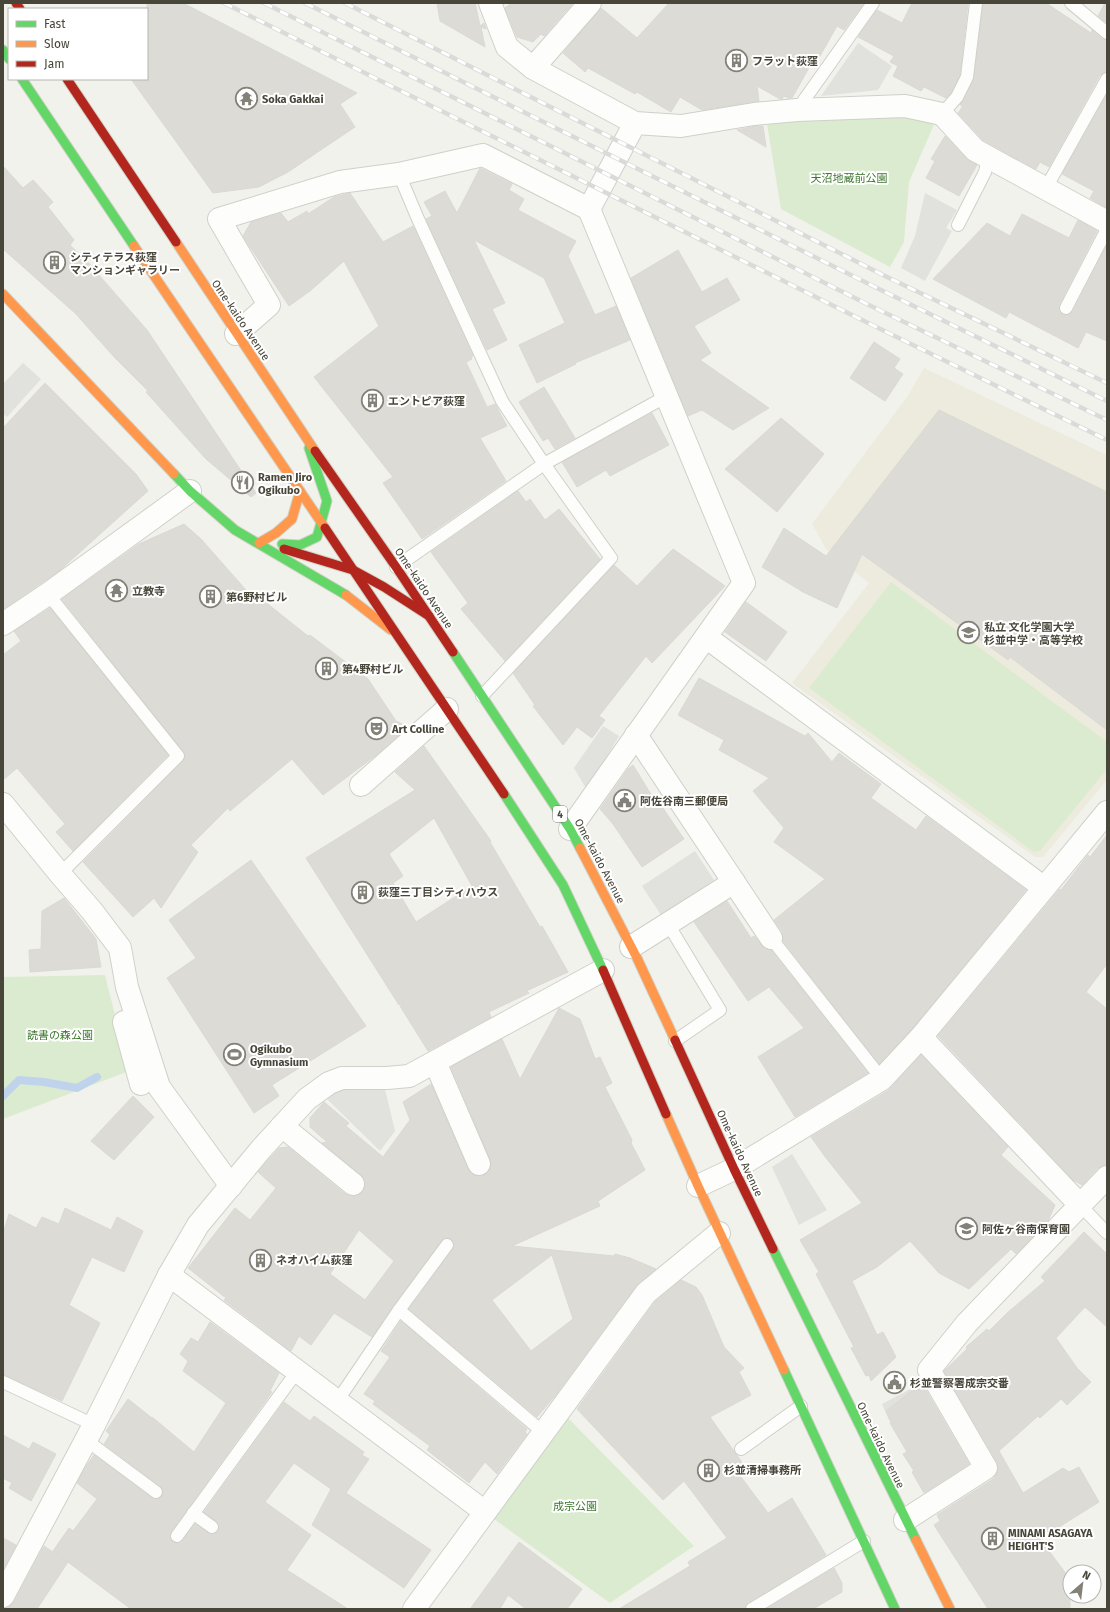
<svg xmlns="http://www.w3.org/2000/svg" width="1110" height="1612" font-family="'Fira Sans','Noto Sans JP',sans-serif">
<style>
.education{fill:#ecebdd}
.green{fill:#dbebcf}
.parking{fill:#e1e1dd}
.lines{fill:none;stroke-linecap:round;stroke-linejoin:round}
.stream{stroke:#c0d3ed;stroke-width:8}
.building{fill:#dcdbd5;stroke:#dad9d3;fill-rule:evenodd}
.lane-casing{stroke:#d0d0ca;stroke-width:14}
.street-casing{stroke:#d0d0ca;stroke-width:24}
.fast-casing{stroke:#d0d0c4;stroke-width:11}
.slow-casing{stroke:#d0d0c4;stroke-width:11}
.jam-casing{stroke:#d0d0c4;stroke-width:11}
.lane{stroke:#fdfdfc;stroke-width:12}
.street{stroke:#fdfdfc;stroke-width:22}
.fast{stroke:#63d668;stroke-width:9}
.slow{stroke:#ff974d;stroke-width:9}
.jam{stroke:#b3261e;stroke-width:9}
.rail-casing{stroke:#dadad9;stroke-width:4.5}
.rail{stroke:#fff;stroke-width:3;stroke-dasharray:9;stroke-linecap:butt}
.labels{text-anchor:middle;stroke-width:4;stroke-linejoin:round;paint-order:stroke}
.shield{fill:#fff;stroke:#7f7d74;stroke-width:1}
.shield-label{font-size:10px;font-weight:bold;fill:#484539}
.poi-label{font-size:11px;font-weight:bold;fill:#484539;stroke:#fff;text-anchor:start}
.park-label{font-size:11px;fill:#3d782e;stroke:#fff}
.street-label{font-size:11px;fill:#484539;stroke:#fff}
</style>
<rect width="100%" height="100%" fill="#f2f2ed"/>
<path class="education" d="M 924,368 L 1107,455 L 1107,780 L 1043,857 L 1035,857 L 792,683 L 869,583 L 826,549 L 812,524 L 907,397 Z"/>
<g class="green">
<path d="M 900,114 L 936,120 L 909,182 L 904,242 L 890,267 L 781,209 L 767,124 Z"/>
<path d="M 891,582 L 1107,742 L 1107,769 L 1040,851 L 1034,852 L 809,688 Z"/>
<path d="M 105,975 L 129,1071 L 3,1119 L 3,977 Z"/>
<path d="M 568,1418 L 694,1546 L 610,1603 L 494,1519 Z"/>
</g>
<g class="parking">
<path d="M 858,43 L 892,66 L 878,90 L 821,96 Z"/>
<path d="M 925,193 L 957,210 L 946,228 L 952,231 L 925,281 L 901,268 L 915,236 Z"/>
<path d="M 23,363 L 41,379 L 7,417 L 3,413 L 3,384 Z"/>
<path d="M 603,726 L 619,736 L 587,790 L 574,768 Z"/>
<path d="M 695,851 L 714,880 L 661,915 L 642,886 Z"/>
<path d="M 339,1085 L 384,1085 L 395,1131 L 380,1151 L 323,1095 Z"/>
<path d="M 792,1154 L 827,1210 L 799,1225 L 772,1167 Z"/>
<path d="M 920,1384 L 928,1400 L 889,1420 L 882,1404 Z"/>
</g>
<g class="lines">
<path class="stream" d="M 3,1096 L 19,1080 L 44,1082 L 77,1088 L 97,1077"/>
</g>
<g class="building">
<path d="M 147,3 L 183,3 L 357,93 L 340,104 L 355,127 L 288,172 L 259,187 L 213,193 L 131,79 L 147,79 Z"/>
<path d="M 437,3 L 475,3 L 480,26 L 484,23 L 486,29 L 481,27 L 485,47 L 440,21 Z"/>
<path d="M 512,3 L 573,3 L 544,36 L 541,34 L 533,42 L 517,37 L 505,8 Z"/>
<path d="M 669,3 L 864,3 L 844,30 L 837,26 L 816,63 L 815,57 L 792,98 L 788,98 L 784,96 L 782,99 L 780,99 L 757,86 L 759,101 L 702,110 L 680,97 L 671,112 L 637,92 L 635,94 L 588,68 L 585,72 L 563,53 L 601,8 L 637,38 Z"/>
<path d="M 912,3 L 968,3 L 960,75 L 951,93 L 946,98 L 924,87 L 921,91 L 893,76 L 898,66 L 890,62 L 894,56 L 858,37 L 877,10 L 902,23 Z"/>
<path d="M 983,3 L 1046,3 L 1091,33 L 1092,30 L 1102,39 L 1107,40 L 1107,72 L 1100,75 L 1049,167 L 1040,162 L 1036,169 L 983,140 L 958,113 L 963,106 L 960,105 L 974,78 Z"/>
<path d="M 1105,3 L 1107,3 L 1107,23 L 1098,16 Z"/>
<path d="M 1107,94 L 1107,208 L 1090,198 L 1094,191 L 1062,174 Z"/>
<path d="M 763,126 L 766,147 L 737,130 L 756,126 Z"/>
<path d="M 945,136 L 966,158 L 977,165 L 959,196 L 926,178 L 935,161 L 931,159 Z"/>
<path d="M 3,166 L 23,188 L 33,180 L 53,202 L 48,207 L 74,240 L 70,245 L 99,273 L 98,274 L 147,330 L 256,493 L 251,497 L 206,459 L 146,392 L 148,391 L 115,358 L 76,314 L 3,249 Z"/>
<path d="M 480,168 L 512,184 L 509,190 L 524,199 L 518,210 L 576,241 L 568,256 L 595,315 L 616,306 L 630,340 L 575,363 L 576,364 L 537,383 L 519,345 L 565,323 L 544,278 L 474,240 L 505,303 L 492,309 L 507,340 L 487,350 L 426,219 L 432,216 L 424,202 L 445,191 L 457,213 Z"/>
<path d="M 350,193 L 383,242 L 413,226 L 473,356 L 471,357 L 472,359 L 466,362 L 487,407 L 495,404 L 507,426 L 480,438 L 506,481 L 422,539 L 383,483 L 393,477 L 314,377 L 379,326 L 344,261 L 310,291 L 289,306 L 243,236 L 251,222 L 281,213 L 288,222 L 307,211 L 308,214 L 334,197 Z"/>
<path d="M 1022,214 L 1069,238 L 1078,220 L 1097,231 L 1059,305 L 1060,312 L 1063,315 L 1070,314 L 1073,311 L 1107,245 L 1107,341 L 1086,332 L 1078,348 L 1009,312 L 1006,318 L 933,279 L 987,223 L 1010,236 Z"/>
<path d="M 678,250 L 702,292 L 727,278 L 740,300 L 694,326 L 711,353 L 700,360 L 769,408 L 733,430 L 702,410 L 688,416 L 631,278 Z"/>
<path d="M 874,342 L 900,359 L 894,368 L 903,374 L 885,401 L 850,378 Z"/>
<path d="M 45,383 L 136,474 L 148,491 L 59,571 L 3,609 L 3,428 Z"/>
<path d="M 544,387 L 575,438 L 555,449 L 548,438 L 543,441 L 519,402 Z"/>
<path d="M 939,410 L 1107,492 L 1107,730 L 1010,657 L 1008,660 L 862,554 L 837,608 L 803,592 L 762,567 L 784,528 L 826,556 Z"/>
<path d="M 652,413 L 669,445 L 610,476 L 606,470 L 577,487 L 562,462 Z"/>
<path d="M 781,418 L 824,454 L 777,512 L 725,469 Z"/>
<path d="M 518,491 L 526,502 L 530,499 L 545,520 L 559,509 L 600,559 L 505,661 L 461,609 L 468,603 L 431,552 Z"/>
<path d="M 184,524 L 201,539 L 253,598 L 257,594 L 269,605 L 308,636 L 310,635 L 368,679 L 396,721 L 408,727 L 375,756 L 323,795 L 292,759 L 230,811 L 228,808 L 191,845 L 198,852 L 161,908 L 154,898 L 133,917 L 83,862 L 183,761 L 185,754 L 62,599 L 139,544 Z"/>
<path d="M 673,549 L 725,586 L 652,663 L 646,656 L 599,716 L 605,720 L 592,738 L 577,727 L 563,745 L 533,706 L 535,705 L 513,673 L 614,565 L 637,586 Z"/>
<path d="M 746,602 L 787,632 L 766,661 L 725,632 Z"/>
<path d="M 50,608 L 168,755 L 73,851 L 56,832 L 65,824 L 17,768 L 3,780 L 3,655 L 21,641 L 14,631 Z"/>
<path d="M 699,678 L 805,736 L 808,733 L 832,762 L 839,753 L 881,784 L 871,798 L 916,830 L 926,816 L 1026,890 L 912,1029 L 879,1064 L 783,941 L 782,931 L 774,920 L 825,879 L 774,842 L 784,828 L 753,791 L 769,778 L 719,750 L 724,740 L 678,715 Z"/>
<path d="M 424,746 L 491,841 L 490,842 L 540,927 L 542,926 L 568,972 L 526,991 L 529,993 L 489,1012 L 491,1017 L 428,1051 L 400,1006 L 404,1002 L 399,1005 L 306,858 L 415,790 L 395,772 ZM 434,818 L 472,886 L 416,922 L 393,883 L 403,876 L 389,854 Z"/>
<path d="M 633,765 L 652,796 L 654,795 L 684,839 L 642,867 L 613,824 L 600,809 L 628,769 Z"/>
<path d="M 1107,835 L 1107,964 L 1086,992 L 1107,1009 L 1107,1165 L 1098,1168 L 1082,1185 L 1073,1180 L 938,1036 L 1060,889 L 1061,890 L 1088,855 L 1090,857 Z"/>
<path d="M 251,860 L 366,1026 L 272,1085 L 279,1096 L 254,1113 L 167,978 L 196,958 L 169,920 Z"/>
<path d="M 64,898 L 96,939 L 101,967 L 30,972 L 29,950 L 41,949 L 42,911 Z"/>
<path d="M 727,901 L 751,938 L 754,936 L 765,949 L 771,950 L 868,1073 L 795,1117 L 758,1057 L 804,1028 L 769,987 L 748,1001 L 694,922 Z"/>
<path d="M 559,1008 L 580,1019 L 595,1059 L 600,1057 L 612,1083 L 605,1087 L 632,1140 L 631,1143 L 645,1170 L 598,1201 L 600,1206 L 512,1246 L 614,1256 L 615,1254 L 630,1258 L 656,1269 L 636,1286 L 554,1397 L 537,1417 L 409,1309 L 453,1249 L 454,1242 L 451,1239 L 444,1238 L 441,1241 L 372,1337 L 334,1313 L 311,1345 L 299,1336 L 291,1351 L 224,1300 L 226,1298 L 188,1268 L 235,1208 L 250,1220 L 276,1188 L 258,1172 L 279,1148 L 288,1147 L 345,1194 L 351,1196 L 357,1196 L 362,1192 L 365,1186 L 365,1180 L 361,1175 L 322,1143 L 327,1142 L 310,1127 L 310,1118 L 324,1102 L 349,1123 L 346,1126 L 383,1157 L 410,1120 L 403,1102 L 431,1084 L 468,1169 L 471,1174 L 477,1176 L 484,1175 L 489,1171 L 491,1166 L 490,1159 L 451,1067 L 502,1039 L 520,1079 ZM 359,1230 L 394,1261 L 365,1300 L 330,1274 ZM 552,1255 L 573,1319 L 531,1351 L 492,1300 Z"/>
<path d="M 921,1055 L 1008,1147 L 1001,1155 L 1055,1205 L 1048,1221 L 1016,1254 L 1011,1249 L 969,1289 L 939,1273 L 910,1241 L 877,1267 L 852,1281 L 877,1335 L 883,1332 L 896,1357 L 871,1381 L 869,1375 L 866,1376 L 851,1348 L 854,1347 L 816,1274 L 819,1272 L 800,1240 L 862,1203 L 826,1158 L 811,1137 L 889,1090 Z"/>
<path d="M 133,1096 L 154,1117 L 114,1160 L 91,1141 Z"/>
<path d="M 65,1208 L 111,1230 L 117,1217 L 143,1231 L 124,1272 L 92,1257 L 69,1305 L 100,1323 L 62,1401 L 3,1375 L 3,1233 L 9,1214 L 36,1228 L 42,1217 L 59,1224 Z"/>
<path d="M 1084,1232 L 1107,1254 L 1107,1327 L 1085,1307 L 1056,1338 L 1077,1368 L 1091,1382 L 1067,1405 L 1061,1399 L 1040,1418 L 1038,1416 L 999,1451 L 1023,1493 L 1063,1468 L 1069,1472 L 1079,1467 L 1099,1502 L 1040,1539 L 1070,1579 L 1070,1609 L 988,1609 L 934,1525 L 940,1521 L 937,1515 L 993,1479 L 997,1474 L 998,1468 L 997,1462 L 944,1371 L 967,1349 L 966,1347 L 987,1329 L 989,1331 L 1007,1313 L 1045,1281 L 1041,1277 Z"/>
<path d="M 681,1280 L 696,1287 L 702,1295 L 724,1347 L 744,1368 L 739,1372 L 751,1395 L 710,1417 L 746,1468 L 738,1473 L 768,1513 L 792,1498 L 826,1555 L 748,1603 L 745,1609 L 619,1609 L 690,1566 L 688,1562 L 727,1538 L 684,1481 L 663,1500 L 577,1409 L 655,1302 Z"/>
<path d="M 401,1321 L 527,1429 L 525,1432 L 527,1434 L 497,1474 L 485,1462 L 469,1483 L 427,1450 L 430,1446 L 373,1404 L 375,1401 L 364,1394 L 390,1357 L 381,1351 Z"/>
<path d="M 210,1322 L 279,1373 L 270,1391 L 272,1392 L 171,1532 L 170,1539 L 176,1543 L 180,1543 L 195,1524 L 211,1534 L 218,1532 L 219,1527 L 219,1524 L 204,1512 L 284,1402 L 310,1421 L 314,1416 L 364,1452 L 362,1455 L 369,1459 L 346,1493 L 431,1550 L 404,1588 L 312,1525 L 331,1489 L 294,1463 L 265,1502 L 311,1535 L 287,1570 L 348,1609 L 131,1609 L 53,1551 L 69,1528 L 73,1531 L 97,1499 L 77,1483 L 87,1465 L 94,1455 L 152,1498 L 159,1499 L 162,1496 L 163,1489 L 160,1486 L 104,1444 L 110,1435 L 106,1431 L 128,1399 L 152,1418 L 152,1417 L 194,1452 L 226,1403 L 183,1371 L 188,1361 L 180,1354 L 191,1338 L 198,1342 Z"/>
<path d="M 918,1386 L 920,1391 L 924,1387 L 969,1464 L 924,1493 L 912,1472 L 914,1471 L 903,1454 L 907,1452 L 890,1423 L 891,1422 L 886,1411 Z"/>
<path d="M 3,1435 L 29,1449 L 33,1442 L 56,1454 L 31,1501 L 9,1488 L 12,1483 L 3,1478 Z"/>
<path d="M 3,1538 L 16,1545 L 3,1569 Z"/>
<path d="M 519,1542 L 582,1589 L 567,1609 L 526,1609 L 508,1595 L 500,1609 L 470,1609 Z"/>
<path d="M 44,1546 L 68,1562 L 37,1609 L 3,1609 L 10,1606 L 14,1602 Z"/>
<path d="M 834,1568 L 842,1583 L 842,1592 L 813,1609 L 766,1609 Z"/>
</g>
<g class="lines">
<defs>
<g id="lane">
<path d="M 1071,3 L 1107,33"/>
<path d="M 797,110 L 873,3"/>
<path d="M 942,114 L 957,97 L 967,77 L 976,3"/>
<path d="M 399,174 L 418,219 L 502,401 L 544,464 L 611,558 L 482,696"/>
<path d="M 1046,188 L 1107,79"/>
<path d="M 958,225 L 985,172 L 988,158"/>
<path d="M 1066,308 L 1107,229"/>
<path d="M 396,567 L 544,464 L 667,396"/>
<path d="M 48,594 L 178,756 L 60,874"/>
<path d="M 668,924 L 720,1010 L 675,1041"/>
<path d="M 771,938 L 882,1079"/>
<path d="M 1081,1206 L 1107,1233"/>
<path d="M 399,1310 L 544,1433"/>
<path d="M 3,1382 L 94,1425"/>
<path d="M 338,1400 L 399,1310 L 447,1245"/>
<path d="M 86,1440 L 156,1492"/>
<path d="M 741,1449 L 801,1406"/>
<path d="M 193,1513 L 212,1527"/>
<path d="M 177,1536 L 298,1370"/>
<path d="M 752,1609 L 864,1541"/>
</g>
<g id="street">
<path d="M 490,3 L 507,47 L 533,68 L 635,123 L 681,126 L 754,114 L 797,110 L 905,106 L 942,114 L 975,150 L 1107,222"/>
<path d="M 533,68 L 590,3"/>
<path d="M 589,209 L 635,123"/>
<path d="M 236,334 L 269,305 L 219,219 L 340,182 L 399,174 L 483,155 L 589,209 L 744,583 L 570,829"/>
<path d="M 3,624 L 48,594 L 190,491"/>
<path d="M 706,637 L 1043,887"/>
<path d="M 636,735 L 771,938"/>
<path d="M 361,785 L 447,709"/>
<path d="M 3,804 L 60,874 L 92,911 L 120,948 L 127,987 L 159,1087 L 231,1186"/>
<path d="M 631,947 L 734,882"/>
<path d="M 124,1022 L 141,1084"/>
<path d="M 921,1037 L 1081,1206"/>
<path d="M 435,1062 L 479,1164"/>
<path d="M 282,1126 L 353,1184"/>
<path d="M 698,1186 L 734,1169 L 882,1079 L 921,1037 L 1107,812"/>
<path d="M 169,1275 L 485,1512"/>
<path d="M 905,1520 L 986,1468 L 929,1370 L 967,1323 L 1107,1177"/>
<path d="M 3,1596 L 94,1425 L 169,1275 L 198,1225 L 262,1148 L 307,1099 L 329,1083 L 342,1078 L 387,1078 L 409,1076 L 603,970"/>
<path d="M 414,1609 L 646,1293 L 719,1233"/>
</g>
<g id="fast">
<path d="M 3,50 L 9,59"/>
<path d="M 22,79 L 134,246"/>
<path d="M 174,474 L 190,491 L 235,530 L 346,595"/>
<path d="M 282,544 L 300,545 L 317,537 L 327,501 L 309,448"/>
<path d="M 453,652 L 570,829 L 580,848"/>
<path d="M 504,794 L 563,885 L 603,970"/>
<path d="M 773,1249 L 916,1540"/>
<path d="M 784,1370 L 895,1609"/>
</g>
<g id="slow">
<path d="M 176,242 L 315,451"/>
<path d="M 134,246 L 325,528"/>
<path d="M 3,294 L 174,474"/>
<path d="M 259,543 L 276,533 L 292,519 L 300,491"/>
<path d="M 346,595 L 391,630"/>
<path d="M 580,848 L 637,958 L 675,1040"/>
<path d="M 666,1114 L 698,1186 L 784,1370"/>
<path d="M 916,1540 L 950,1609"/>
</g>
<g id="jam">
<path d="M 16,3 L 20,9"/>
<path d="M 67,79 L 176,242"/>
<path d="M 315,451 L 396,567 L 453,652"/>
<path d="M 325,528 L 504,794"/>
<path d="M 284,549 L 353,570 L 384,587 L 429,616"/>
<path d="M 603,970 L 666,1114"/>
<path d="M 675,1040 L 734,1169 L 773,1249"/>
</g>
</defs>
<use href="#lane" class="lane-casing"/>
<use href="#street" class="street-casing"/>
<use href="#fast" class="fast-casing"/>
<use href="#slow" class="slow-casing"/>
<use href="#jam" class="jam-casing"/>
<use href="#lane" class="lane"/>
<use href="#street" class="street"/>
<use href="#fast" class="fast"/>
<use href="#slow" class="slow"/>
<use href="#jam" class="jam"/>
<defs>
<g id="rail">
<path d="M 224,3 L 860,319 L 1107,440"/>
<path d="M 264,3 L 869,305 L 1107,420"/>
<path d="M 305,3 L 879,289 L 1107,401"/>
<path d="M 345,3 L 887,277 L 1107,383"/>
</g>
</defs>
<use href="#rail" class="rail-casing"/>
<use href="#rail" class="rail"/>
</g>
<defs>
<symbol id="building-ring" viewBox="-11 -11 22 22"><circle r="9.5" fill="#fff" stroke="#848278" stroke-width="1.5"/><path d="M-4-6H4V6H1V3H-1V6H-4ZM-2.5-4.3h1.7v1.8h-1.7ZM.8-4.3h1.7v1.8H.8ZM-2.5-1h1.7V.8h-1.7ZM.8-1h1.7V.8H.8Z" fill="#848278"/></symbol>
<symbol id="temple-ring" viewBox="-11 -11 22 22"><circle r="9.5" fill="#fff" stroke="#848278" stroke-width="1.5"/><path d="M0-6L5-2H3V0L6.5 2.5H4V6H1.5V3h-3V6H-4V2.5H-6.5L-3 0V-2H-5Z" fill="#848278"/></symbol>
<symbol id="restaurant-ring" viewBox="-11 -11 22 22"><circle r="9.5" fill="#fff" stroke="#848278" stroke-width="1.5"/><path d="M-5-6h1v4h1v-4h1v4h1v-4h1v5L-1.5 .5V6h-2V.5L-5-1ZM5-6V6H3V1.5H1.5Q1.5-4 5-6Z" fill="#848278"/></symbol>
<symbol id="school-ring" viewBox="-11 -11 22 22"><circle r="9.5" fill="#fff" stroke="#848278" stroke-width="1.5"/><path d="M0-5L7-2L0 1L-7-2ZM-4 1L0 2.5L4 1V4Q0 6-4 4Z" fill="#848278"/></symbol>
<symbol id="theatre-ring" viewBox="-11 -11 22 22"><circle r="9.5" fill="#fff" stroke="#848278" stroke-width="1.5"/><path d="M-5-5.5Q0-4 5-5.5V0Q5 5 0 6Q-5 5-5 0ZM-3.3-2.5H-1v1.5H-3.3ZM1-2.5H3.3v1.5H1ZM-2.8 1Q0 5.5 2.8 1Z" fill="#848278"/></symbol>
<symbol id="civic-ring" viewBox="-11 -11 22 22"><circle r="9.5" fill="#fff" stroke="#848278" stroke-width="1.5"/><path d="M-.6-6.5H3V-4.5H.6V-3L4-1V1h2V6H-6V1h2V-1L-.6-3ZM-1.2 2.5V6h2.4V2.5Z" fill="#848278"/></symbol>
<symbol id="stadium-ring" viewBox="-11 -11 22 22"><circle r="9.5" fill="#fff" stroke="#848278" stroke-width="1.5"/><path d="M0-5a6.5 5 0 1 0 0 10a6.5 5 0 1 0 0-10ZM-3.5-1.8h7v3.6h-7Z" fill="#848278"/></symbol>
</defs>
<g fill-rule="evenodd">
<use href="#building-ring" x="724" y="48" width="25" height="25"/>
<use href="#temple-ring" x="234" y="86" width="25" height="25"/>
<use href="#building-ring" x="42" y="250" width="25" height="25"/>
<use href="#building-ring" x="360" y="388" width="25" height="25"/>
<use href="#restaurant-ring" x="230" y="470" width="25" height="25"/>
<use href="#temple-ring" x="104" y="578" width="25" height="25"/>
<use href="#building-ring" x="198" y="584" width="25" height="25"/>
<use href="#school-ring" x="956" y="620" width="25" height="25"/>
<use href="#building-ring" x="314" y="656" width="25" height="25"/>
<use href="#theatre-ring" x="364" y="716" width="25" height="25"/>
<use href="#civic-ring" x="612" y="788" width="25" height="25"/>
<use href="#building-ring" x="350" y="880" width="25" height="25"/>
<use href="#stadium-ring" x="222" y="1042" width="25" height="25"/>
<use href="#school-ring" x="954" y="1216" width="25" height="25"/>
<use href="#building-ring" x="248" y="1248" width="25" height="25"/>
<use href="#civic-ring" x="882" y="1370" width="25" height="25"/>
<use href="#building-ring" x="696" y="1458" width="25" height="25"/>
<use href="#building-ring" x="980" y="1526" width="25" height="25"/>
</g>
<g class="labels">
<rect class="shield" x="553" y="806" width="14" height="16" rx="3"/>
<g class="shield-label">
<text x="560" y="818">4</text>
</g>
<g class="poi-label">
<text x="752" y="65">フラット荻窪</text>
<text x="262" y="103">Soka Gakkai</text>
<text x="70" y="261">シティテラス荻窪<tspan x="70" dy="13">マンションギャラリー</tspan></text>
<text x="388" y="405">エントピア荻窪</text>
<text x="258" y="481">Ramen Jiro<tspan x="258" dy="13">Ogikubo</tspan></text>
<text x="132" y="595">立教寺</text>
<text x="226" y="601">第6野村ビル</text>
<text x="984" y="631">私立 文化学園大学<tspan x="984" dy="13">杉並中学・高等学校</tspan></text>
<text x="342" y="673">第4野村ビル</text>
<text x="392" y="733">Art Colline</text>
<text x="640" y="805">阿佐谷南三郵便局</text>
<text x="378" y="896">荻窪三丁目シティハウス</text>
<text x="250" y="1053">Ogikubo<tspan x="250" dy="13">Gymnasium</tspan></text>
<text x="982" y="1233">阿佐ヶ谷南保育園</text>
<text x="276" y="1264">ネオハイム荻窪</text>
<text x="910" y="1387">杉並警察署成宗交番</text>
<text x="724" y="1474">杉並清掃事務所</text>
<text x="1008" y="1537">MINAMI ASAGAYA<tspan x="1008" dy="13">HEIGHT'S</tspan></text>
</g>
<g class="park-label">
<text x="849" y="182">天沼地蔵前公園</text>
<text x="60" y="1039">読書の森公園</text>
<text x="575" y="1510">成宗公園</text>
</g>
<g class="street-label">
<text transform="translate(241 320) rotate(56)" y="4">Ome-kaido Avenue</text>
<text transform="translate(424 588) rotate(56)" y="4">Ome-kaido Avenue</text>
<text transform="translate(600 861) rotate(62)" y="4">Ome-kaido Avenue</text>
<text transform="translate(740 1153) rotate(65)" y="4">Ome-kaido Avenue</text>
<text transform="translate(881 1445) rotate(64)" y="4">Ome-kaido Avenue</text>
</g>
</g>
<rect width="1110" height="1612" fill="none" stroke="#484539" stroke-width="8"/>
<rect x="8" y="8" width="140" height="72" fill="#ffffff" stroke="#b6b5b0"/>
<rect x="16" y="21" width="20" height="6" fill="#63d668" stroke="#b6b5b0"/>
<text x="44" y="28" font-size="12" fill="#484539">Fast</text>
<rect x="16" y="41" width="20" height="6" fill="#ff974d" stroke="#b6b5b0"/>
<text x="44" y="48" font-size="12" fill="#484539">Slow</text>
<rect x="16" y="61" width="20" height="6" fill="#b3261e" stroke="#b6b5b0"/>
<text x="44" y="68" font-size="12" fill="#484539">Jam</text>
<g transform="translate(1082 1584) rotate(28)"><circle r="19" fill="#ffffff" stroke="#b6b5b0"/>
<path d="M0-3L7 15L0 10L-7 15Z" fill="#848278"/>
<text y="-6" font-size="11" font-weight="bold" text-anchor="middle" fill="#484539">N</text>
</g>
</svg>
